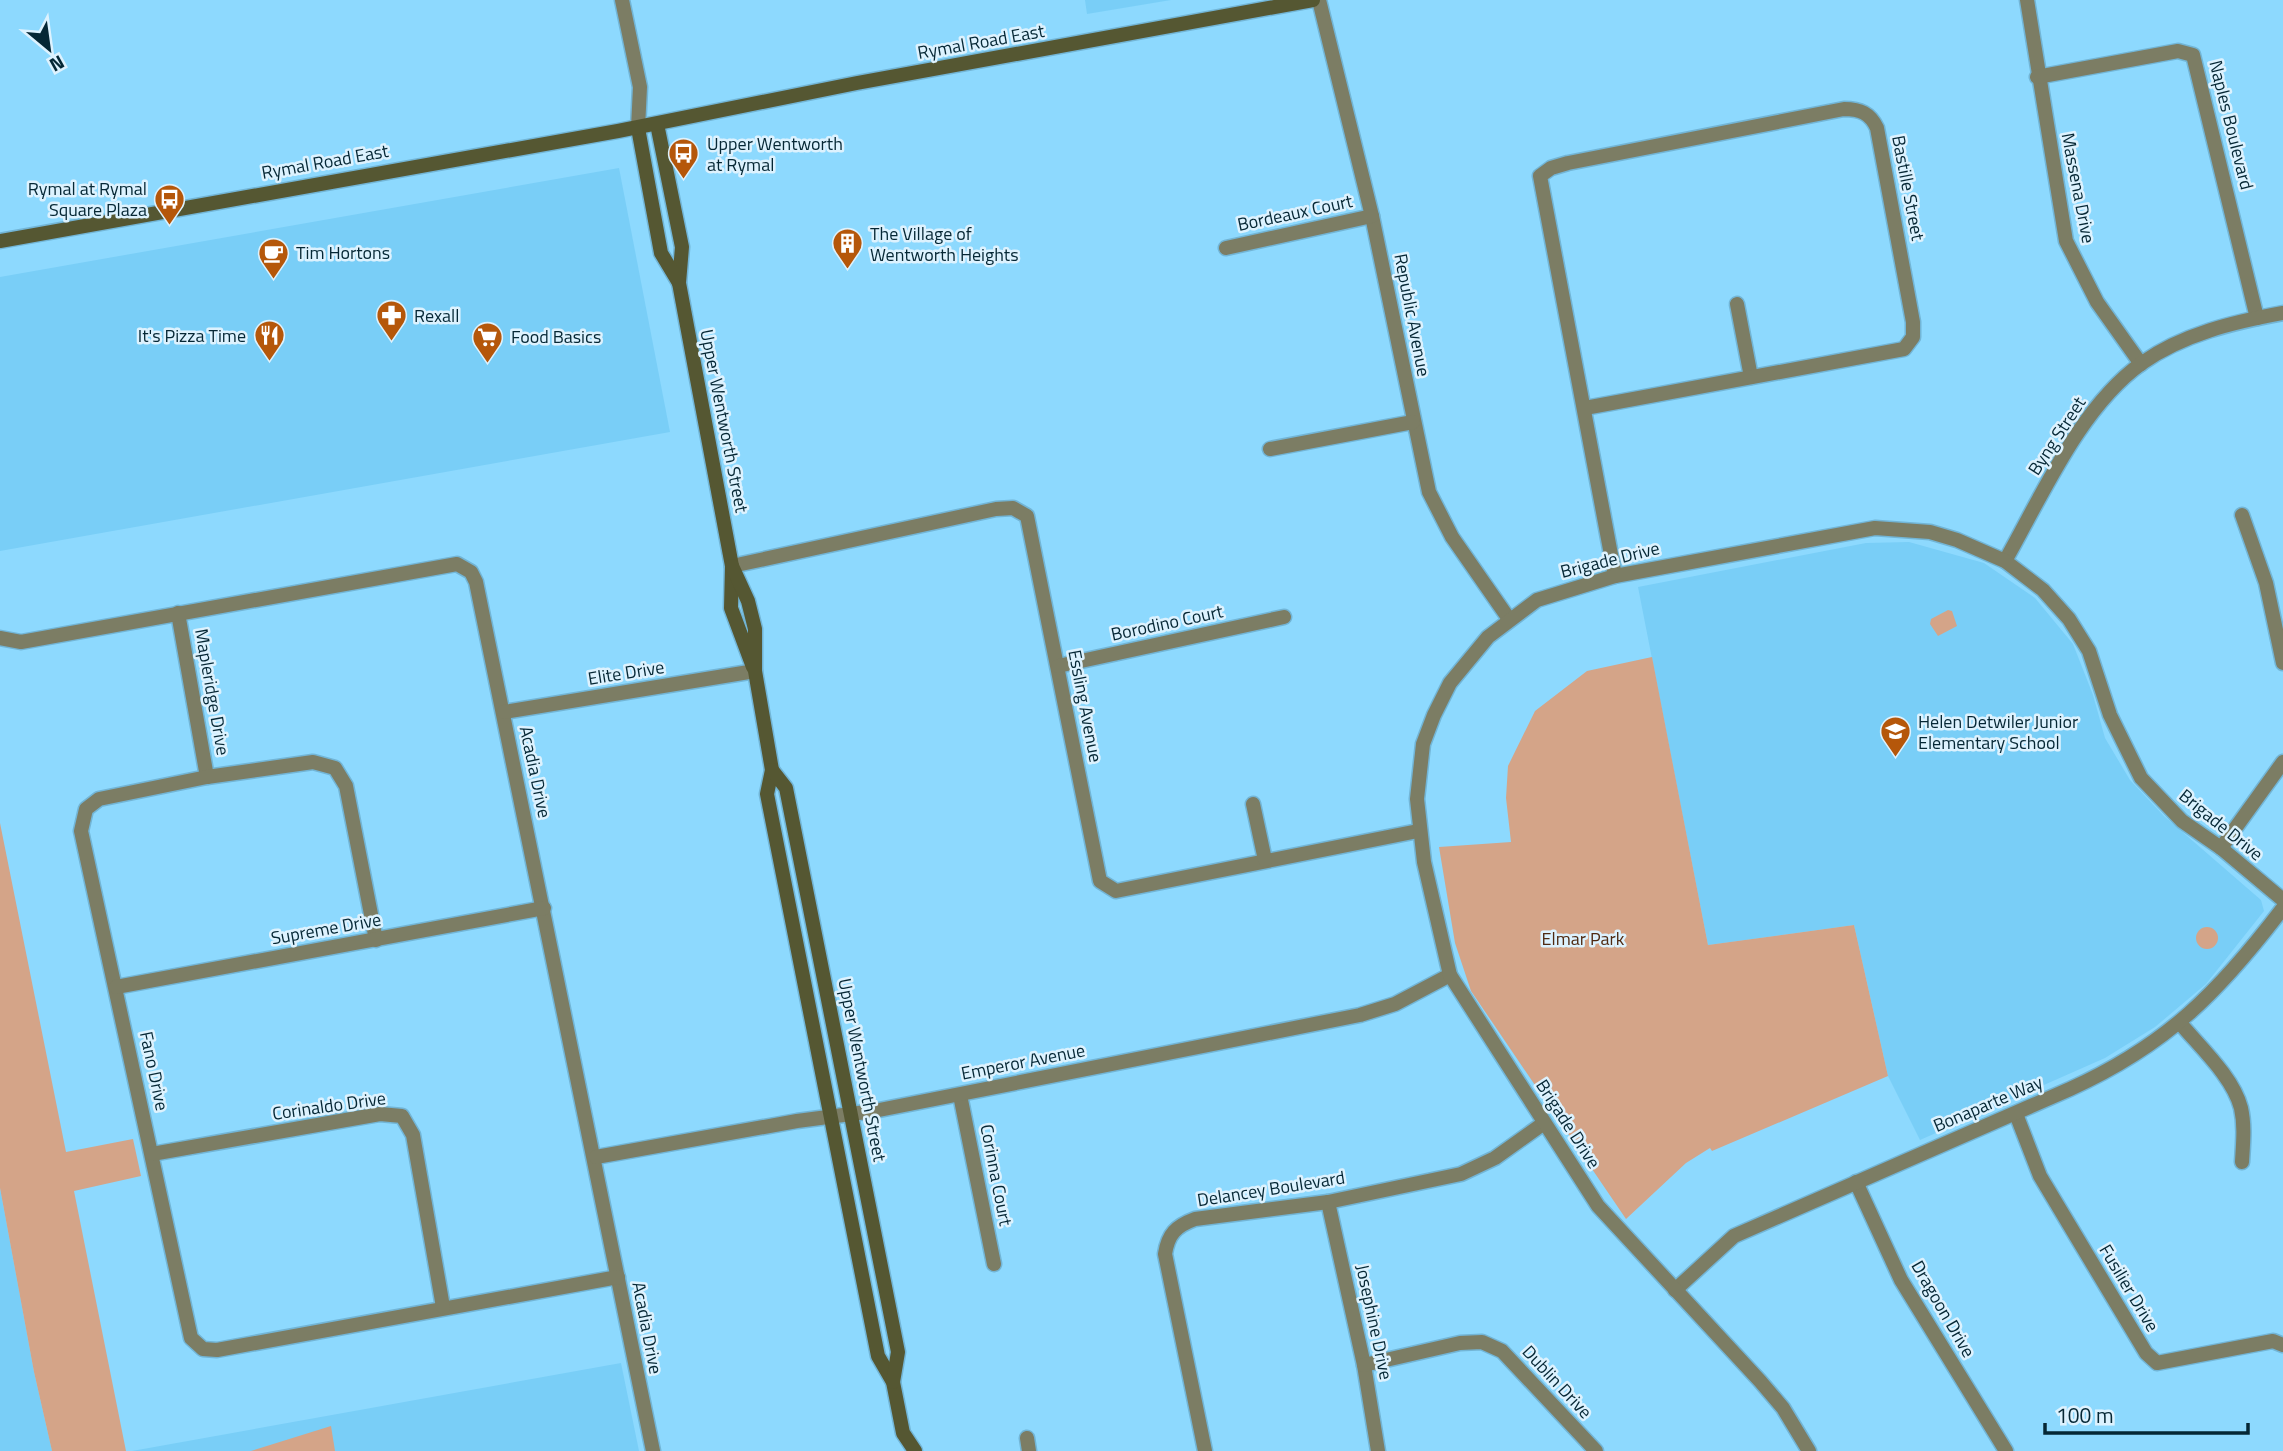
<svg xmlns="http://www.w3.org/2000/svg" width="2283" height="1451" font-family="'Titillium Web',sans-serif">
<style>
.built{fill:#79cef7}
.green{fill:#d4a488}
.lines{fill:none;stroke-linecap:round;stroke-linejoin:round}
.minor-casing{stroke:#72b5d6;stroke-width:17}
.tertiary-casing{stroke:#72b5d6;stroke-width:17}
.secondary-casing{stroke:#72b5d6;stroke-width:17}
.minor{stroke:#7c7d64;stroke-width:14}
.tertiary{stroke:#7c7d64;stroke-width:14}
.secondary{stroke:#555732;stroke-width:14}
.labels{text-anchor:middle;stroke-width:5;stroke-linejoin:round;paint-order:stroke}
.street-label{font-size:18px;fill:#052735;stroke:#ddf2fe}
.poi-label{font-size:18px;fill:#052735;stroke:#ddf2fe;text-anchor:start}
.park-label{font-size:18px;fill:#4f2911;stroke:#ddf2fe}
</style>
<rect width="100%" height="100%" fill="#8dd9fe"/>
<g class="built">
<path d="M 1085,0 L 1171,0 L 1087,14 Z"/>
<path d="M 619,168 L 670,432 L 0,551 L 0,277 Z"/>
<path d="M 1909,542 L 1984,563 L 2035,598 L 2073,644 L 2093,695 L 2105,738 L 2130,780 L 2164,816 L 2261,900 L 2264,911 L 2206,984 L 2155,1027 L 2105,1058 L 1920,1140 L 1888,1076 L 1854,925 L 1708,945 L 1638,587 L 1866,543 Z"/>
<path d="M 0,1188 L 34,1372 L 52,1451 L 0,1451 Z"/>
<path d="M 621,1363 L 639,1451 L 132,1451 Z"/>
</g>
<g class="green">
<path d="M 1948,610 L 1952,611 L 1957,626 L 1938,636 L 1930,624 L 1931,619 Z"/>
<path d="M 1652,657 L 1708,945 L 1854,925 L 1888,1076 L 1712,1151 L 1710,1148 L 1686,1163 L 1626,1219 L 1471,991 L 1455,943 L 1439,847 L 1511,842 L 1506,798 L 1508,766 L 1535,711 L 1587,671 Z"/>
<path d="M 0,823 L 66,1152 L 133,1139 L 141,1176 L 74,1191 L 126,1451 L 52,1451 L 34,1372 L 0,1188 Z"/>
<circle cx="2207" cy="938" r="11"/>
<path d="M 331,1426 L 335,1451 L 251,1451 Z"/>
</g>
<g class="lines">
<defs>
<g id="minor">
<path d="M 1319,0 L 1372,216 L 1429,492 L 1452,537 L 1509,619"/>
<path d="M 2027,0 L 2066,241 L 2097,302 L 2141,364"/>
<path d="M 2037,77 L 2178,51 L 2193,55 L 2257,318"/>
<path d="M 1226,248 L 1372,216"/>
<path d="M 1737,304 L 1751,377"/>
<path d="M 1585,408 L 1904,349 L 1913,337 L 1913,322 L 1877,128 C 1870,113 1860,109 1844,109 L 1568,163 L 1551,168 L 1540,176 L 1615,576"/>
<path d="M 1270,449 L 1413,422"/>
<path d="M 2242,515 L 2266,583 L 2283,663"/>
<path d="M 2005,561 C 2042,496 2080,407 2142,363 C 2183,334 2234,322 2283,313"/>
<path d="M 732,566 L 996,509 L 1013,508 L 1027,516 L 1100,881 L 1116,891 L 1418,831"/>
<path d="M 178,613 L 207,777"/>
<path d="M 0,638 L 21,642 L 457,564 L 471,572 L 476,582 L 653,1451"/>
<path d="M 1058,666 L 1284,617"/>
<path d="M 504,712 L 755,671"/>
<path d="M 1253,804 L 1265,860"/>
<path d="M 2221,848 L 2283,762"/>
<path d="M 376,940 L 346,786 L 335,768 L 313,762 L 207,777 L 99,799 L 86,809 L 81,831 L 191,1338 L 203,1349 L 217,1350 L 618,1277"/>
<path d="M 116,987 L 544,908"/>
<path d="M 2180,1023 C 2200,1047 2233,1077 2241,1108 C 2245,1126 2243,1144 2242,1162"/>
<path d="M 960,1095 L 994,1264"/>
<path d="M 2016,1114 L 2040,1176 L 2146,1353 L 2157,1363 L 2273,1341 L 2283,1345"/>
<path d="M 152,1154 L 380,1114 L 402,1116 L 413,1135 L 443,1307"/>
<path d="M 596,1157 L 797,1121 L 874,1111 L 1360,1015 L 1395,1004 L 1450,975"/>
<path d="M 1856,1182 L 1901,1280 L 2006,1451"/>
<path d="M 1328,1202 L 1364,1365 L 1378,1451"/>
<path d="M 1675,1290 L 1734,1236 L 2070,1089 C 2167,1045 2219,992 2283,908"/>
<path d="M 1364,1365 L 1460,1343 L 1482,1342 L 1502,1351 L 1596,1451"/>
<path d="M 1027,1438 L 1029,1451"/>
<path d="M 1205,1451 L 1165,1254 C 1168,1234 1176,1226 1195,1219 L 1328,1202 L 1461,1174 L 1495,1158 L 1544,1123"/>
<path d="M 1809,1451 L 1783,1408 L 1760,1381 L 1598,1206 L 1450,975 L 1424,862 L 1417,799 L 1423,744 L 1434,715 L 1450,683 L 1488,637 L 1537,600 L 1615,576 L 1875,528 L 1930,532 L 1957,540 L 2005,561 L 2043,590 L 2069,619 L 2089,651 L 2110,715 L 2141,778 L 2182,821 L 2221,848 L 2283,900"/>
</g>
<path id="tertiary" d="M 622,0 L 640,87 L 638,128"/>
<g id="secondary">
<path d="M 657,124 L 682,247 L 679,283 L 732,566 L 731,608 L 753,667"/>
<path d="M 638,128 L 661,253 L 679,283"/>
<path d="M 0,241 L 618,131 L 857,83 L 1313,0"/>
<path d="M 732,566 L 748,601 L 755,629 L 755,671 L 772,770 L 767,794 L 878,1356 L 893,1382 L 903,1433 L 915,1451"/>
<path d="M 772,770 L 786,788 L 898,1352 L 893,1382"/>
</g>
</defs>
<use href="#minor" class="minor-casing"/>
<use href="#tertiary" class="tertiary-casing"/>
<use href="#secondary" class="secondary-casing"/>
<use href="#minor" class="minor"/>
<use href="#tertiary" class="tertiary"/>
<use href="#secondary" class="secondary"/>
</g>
<defs>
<symbol id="bus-pin" viewBox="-11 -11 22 30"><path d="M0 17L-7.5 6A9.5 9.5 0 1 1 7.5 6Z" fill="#b5570a" stroke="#ddf2fe"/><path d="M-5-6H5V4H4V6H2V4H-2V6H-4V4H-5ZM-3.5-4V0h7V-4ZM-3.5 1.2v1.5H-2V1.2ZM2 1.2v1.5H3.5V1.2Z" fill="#fff"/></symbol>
<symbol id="building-pin" viewBox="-11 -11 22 30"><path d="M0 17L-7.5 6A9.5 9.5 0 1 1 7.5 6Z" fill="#b5570a" stroke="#ddf2fe"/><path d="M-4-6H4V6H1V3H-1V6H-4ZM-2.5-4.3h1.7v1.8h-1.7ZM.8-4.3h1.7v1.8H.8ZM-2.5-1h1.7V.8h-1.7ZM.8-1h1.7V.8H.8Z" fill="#fff"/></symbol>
<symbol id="cafe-pin" viewBox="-11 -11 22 30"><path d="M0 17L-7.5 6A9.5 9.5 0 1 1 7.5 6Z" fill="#b5570a" stroke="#ddf2fe"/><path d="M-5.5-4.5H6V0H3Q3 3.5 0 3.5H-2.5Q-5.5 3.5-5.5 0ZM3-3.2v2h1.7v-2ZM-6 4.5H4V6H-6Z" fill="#fff"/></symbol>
<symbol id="pharmacy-pin" viewBox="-11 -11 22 30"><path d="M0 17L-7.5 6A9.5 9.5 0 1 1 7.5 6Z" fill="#b5570a" stroke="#ddf2fe"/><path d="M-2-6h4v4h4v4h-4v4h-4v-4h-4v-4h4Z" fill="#fff"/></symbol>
<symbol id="restaurant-pin" viewBox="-11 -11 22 30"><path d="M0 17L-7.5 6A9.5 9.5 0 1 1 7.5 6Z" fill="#b5570a" stroke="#ddf2fe"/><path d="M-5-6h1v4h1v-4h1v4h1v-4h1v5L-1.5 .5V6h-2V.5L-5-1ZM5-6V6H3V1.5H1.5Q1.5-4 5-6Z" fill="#fff"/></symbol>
<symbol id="supermarket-pin" viewBox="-11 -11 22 30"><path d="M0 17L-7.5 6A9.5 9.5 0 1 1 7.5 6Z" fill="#b5570a" stroke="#ddf2fe"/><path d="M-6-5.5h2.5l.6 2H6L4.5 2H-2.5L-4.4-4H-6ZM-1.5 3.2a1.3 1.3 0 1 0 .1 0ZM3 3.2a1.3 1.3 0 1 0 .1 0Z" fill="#fff"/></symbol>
<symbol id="school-pin" viewBox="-11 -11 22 30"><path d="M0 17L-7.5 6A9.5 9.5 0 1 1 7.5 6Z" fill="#b5570a" stroke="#ddf2fe"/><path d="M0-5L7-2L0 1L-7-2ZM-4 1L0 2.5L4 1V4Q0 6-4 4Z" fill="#fff"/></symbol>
</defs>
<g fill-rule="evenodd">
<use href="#bus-pin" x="666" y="136" width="35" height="47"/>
<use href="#bus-pin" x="152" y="182" width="35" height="47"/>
<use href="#building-pin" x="830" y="226" width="35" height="47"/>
<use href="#cafe-pin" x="256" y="236" width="35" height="47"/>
<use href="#pharmacy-pin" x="374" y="298" width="35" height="47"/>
<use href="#restaurant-pin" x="252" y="318" width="35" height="47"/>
<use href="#supermarket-pin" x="470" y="320" width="35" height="47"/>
<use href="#school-pin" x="1878" y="714" width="35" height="47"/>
</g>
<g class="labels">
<g class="street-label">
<text transform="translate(981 42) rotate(-10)" y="6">Rymal Road East</text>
<text transform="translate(2231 125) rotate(76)" y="6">Naples Boulevard</text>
<text transform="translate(325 162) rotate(-10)" y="6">Rymal Road East</text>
<text transform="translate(1908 188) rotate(79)" y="6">Bastille Street</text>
<text transform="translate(2078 188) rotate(79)" y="6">Massena Drive</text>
<text transform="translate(1295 213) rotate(-12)" y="6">Bordeaux Court</text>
<text transform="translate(1412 315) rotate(79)" y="6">Republic Avenue</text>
<text transform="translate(724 421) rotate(79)" y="6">Upper Wentworth Street</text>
<text transform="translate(2057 436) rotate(-57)" y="6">Byng Street</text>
<text transform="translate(1610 560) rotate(-14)" y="6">Brigade Drive</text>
<text transform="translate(1167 623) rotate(-12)" y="6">Borodino Court</text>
<text transform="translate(626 673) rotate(-9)" y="6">Elite Drive</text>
<text transform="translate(212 692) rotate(80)" y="6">Mapleridge Drive</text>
<text transform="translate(1085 706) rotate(79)" y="6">Essling Avenue</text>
<text transform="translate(535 772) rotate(78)" y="6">Acadia Drive</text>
<text transform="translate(2221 825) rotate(39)" y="6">Brigade Drive</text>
<text transform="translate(326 929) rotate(-10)" y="6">Supreme Drive</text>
<text transform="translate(1023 1062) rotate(-11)" y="6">Emperor Avenue</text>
<text transform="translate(862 1070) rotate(79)" y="6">Upper Wentworth Street</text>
<text transform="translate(154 1071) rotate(78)" y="6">Fano Drive</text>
<text transform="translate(1988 1104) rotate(-23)" y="6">Bonaparte Way</text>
<text transform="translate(329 1106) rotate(-8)" y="6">Corinaldo Drive</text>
<text transform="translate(1568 1124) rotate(57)" y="6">Brigade Drive</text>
<text transform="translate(996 1175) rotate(79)" y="6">Corinna Court</text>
<text transform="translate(1271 1189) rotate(-9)" y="6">Delancey Boulevard</text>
<text transform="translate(2129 1288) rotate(59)" y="6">Fusilier Drive</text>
<text transform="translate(1943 1309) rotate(60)" y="6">Dragoon Drive</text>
<text transform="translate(1374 1322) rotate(78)" y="6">Josephine Drive</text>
<text transform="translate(647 1328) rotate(79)" y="6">Acadia Drive</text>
<text transform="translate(1557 1382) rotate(47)" y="6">Dublin Drive</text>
</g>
<g class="poi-label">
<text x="707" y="150">Upper Wentworth<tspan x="707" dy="21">at Rymal</tspan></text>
<text x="147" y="195" text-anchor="end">Rymal at Rymal<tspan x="147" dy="21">Square Plaza</tspan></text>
<text x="870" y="240">The Village of<tspan x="870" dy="21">Wentworth Heights</tspan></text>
<text x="296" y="259">Tim Hortons</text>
<text x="414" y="322">Rexall</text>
<text x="246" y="342" text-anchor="end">It's Pizza Time</text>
<text x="511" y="343">Food Basics</text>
<text x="1918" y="728">Helen Detwiler Junior<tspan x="1918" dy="21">Elementary School</tspan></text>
</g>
<g class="park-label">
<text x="1583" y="945">Elmar Park</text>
</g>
</g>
<g transform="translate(49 49) rotate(151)" stroke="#ddf2fe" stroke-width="5" paint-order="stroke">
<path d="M0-5L12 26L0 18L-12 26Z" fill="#052735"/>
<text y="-10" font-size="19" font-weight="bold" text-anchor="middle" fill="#052735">N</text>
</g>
<path d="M2045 1423v10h203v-10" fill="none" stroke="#052735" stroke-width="3.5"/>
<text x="2056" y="1423" font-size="21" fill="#052735" stroke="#ddf2fe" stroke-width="5" paint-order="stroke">100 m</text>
</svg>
